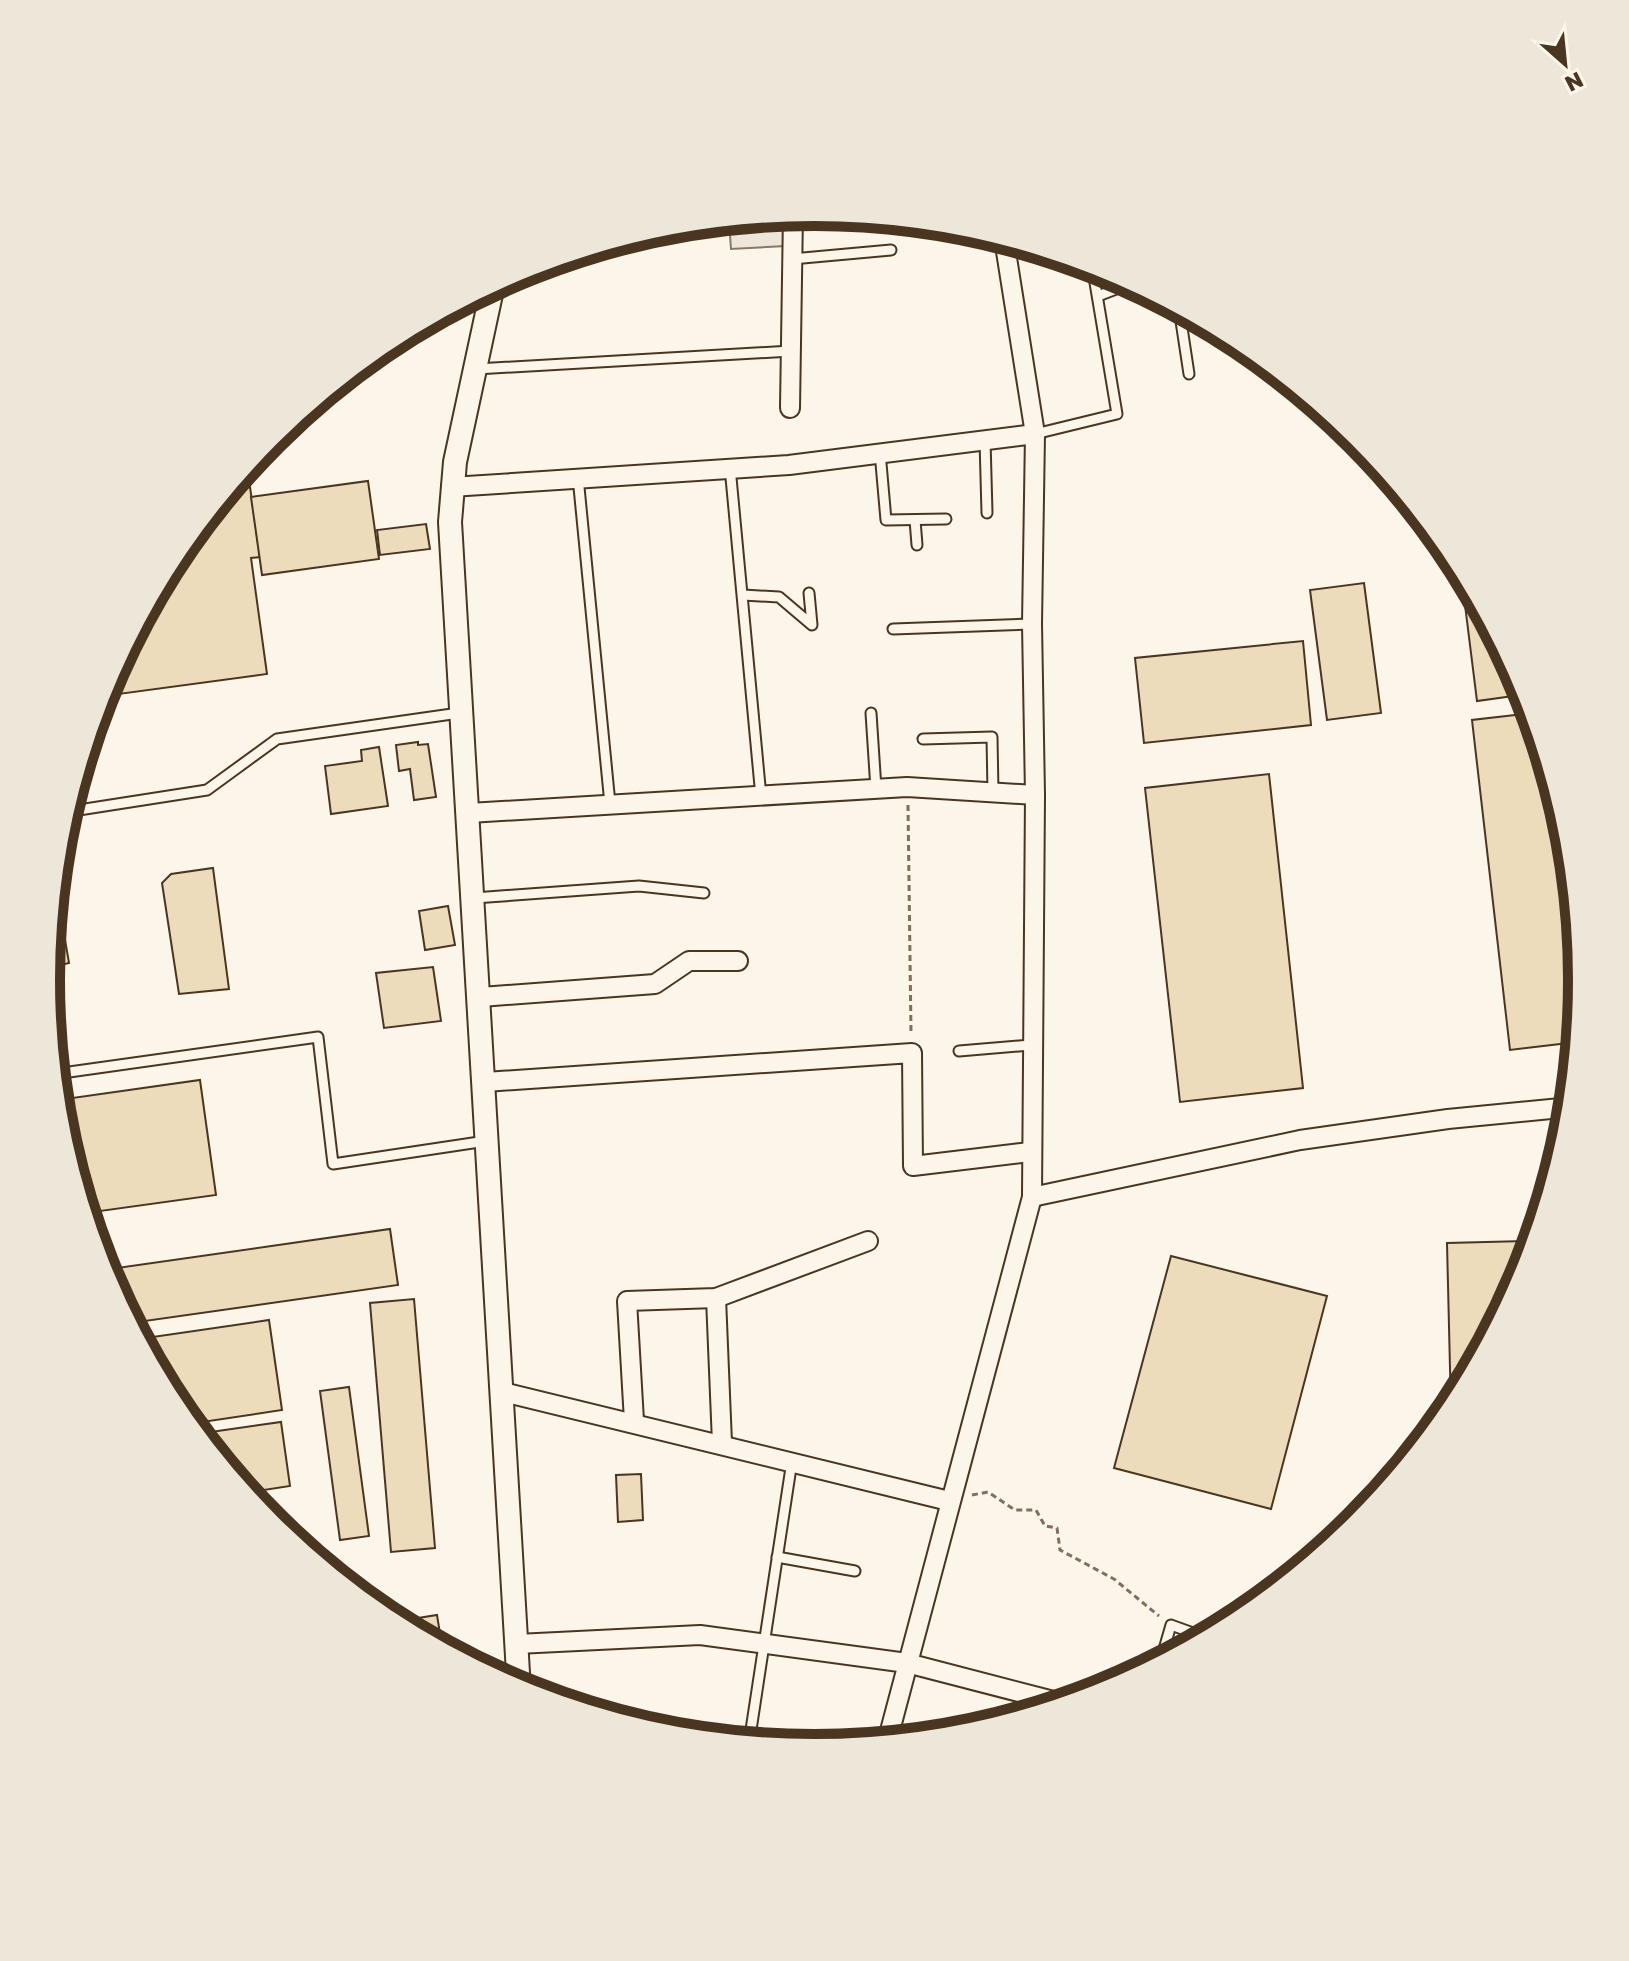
<svg xmlns="http://www.w3.org/2000/svg" width="1629" height="1961" font-family="'Golos Text',sans-serif">
<style>
.green{fill:#ede6d9;stroke:#887966;stroke-width:2}
.building{fill:#ecdcbc;stroke:#4a3520;stroke-width:2}
.lines{fill:none;stroke-linecap:round;stroke-linejoin:round}
.service-casing{stroke:#4a3520;stroke-width:13}
.minor-casing{stroke:#4a3520;stroke-width:22}
.tertiary-casing{stroke:#4a3520;stroke-width:26}
.path{stroke:#7f6f5c;stroke-width:3;stroke-dasharray:6 4;stroke-linecap:butt}
.service{stroke:#fbf6e9;stroke-width:9}
.minor{stroke:#fbf6e9;stroke-width:18}
.tertiary{stroke:#fbf6e9;stroke-width:22}
.rim{fill:none;stroke:#4a3520;stroke-width:10}
</style>
<rect width="100%" height="100%" fill="#fbf6e9"/>
<path class="green" d="M 783,215 L 785,246 L 731,249 L 729,220 Z"/>
<g class="building">
<path d="M 247,466 L 260,557 L 251,558 L 267,674 L 119,694 L 115,666 L 176,553 Z"/>
<path d="M 368,481 L 379,559 L 262,575 L 251,497 Z"/>
<path d="M 426,524 L 430,549 L 380,555 L 377,530 Z"/>
<path d="M 1460,565 L 1525,687 L 1527,694 L 1477,701 Z"/>
<path d="M 1364,583 L 1381,713 L 1327,720 L 1310,590 Z"/>
<path d="M 1303,641 L 1311,725 L 1144,743 L 1135,658 Z"/>
<path d="M 1533,713 L 1568,831 L 1583,981 L 1577,1042 L 1510,1050 L 1472,720 Z"/>
<path d="M 418,742 L 418,745 L 428,744 L 436,797 L 414,800 L 410,769 L 399,771 L 396,745 Z"/>
<path d="M 379,747 L 388,806 L 331,814 L 325,766 L 362,761 L 361,750 Z"/>
<path d="M 1269,774 L 1303,1088 L 1180,1102 L 1145,788 Z"/>
<path d="M 213,868 L 229,989 L 179,994 L 162,883 L 171,874 Z"/>
<path d="M 56,887 L 69,963 L 52,967 L 55,989 L 47,991 Z"/>
<path d="M 448,906 L 455,945 L 425,950 L 419,911 Z"/>
<path d="M 433,967 L 441,1021 L 384,1028 L 376,973 Z"/>
<path d="M 200,1080 L 216,1195 L 86,1213 L 61,1130 L 58,1100 Z"/>
<path d="M 390,1229 L 398,1285 L 131,1323 L 103,1270 Z"/>
<path d="M 1530,1241 L 1524,1275 L 1451,1410 L 1447,1243 Z"/>
<path d="M 1171,1256 L 1327,1296 L 1271,1509 L 1114,1468 Z"/>
<path d="M 414,1299 L 435,1548 L 391,1552 L 370,1303 Z"/>
<path d="M 269,1320 L 282,1410 L 189,1424 L 175,1407 L 139,1339 Z"/>
<path d="M 349,1387 L 369,1536 L 340,1540 L 320,1391 Z"/>
<path d="M 281,1422 L 290,1486 L 245,1493 L 197,1434 Z"/>
<path d="M 641,1474 L 643,1520 L 618,1522 L 616,1475 Z"/>
<path d="M 437,1615 L 441,1640 L 430,1642 L 393,1622 Z"/>
</g>
<g class="lines">
<defs>
<g id="service">
<path d="M 1005,249 L 1036,248"/>
<path d="M 792,259 L 891,250"/>
<path d="M 1098,296 L 1132,283"/>
<path d="M 1179,308 L 1189,374"/>
<path d="M 476,369 L 791,351"/>
<path d="M 1035,434 L 1117,414 L 1092,265"/>
<path d="M 985,440 L 987,513"/>
<path d="M 880,452 L 886,520 L 946,519"/>
<path d="M 730,467 L 761,797"/>
<path d="M 578,477 L 610,804"/>
<path d="M 915,520 L 917,545"/>
<path d="M 743,595 L 779,597 L 812,625 L 809,593"/>
<path d="M 893,629 L 1032,624"/>
<path d="M 871,713 L 876,789"/>
<path d="M 923,739 L 992,737 L 993,792"/>
<path d="M 66,812 L 207,790 L 277,739 L 459,713"/>
<path d="M 474,898 L 639,886 L 704,893"/>
<path d="M 959,1051 L 1031,1045"/>
<path d="M 55,1074 L 318,1037 L 333,1164 L 486,1141"/>
<path d="M 777,1557 L 855,1571"/>
<path d="M 1160,1663 L 1171,1625 L 1207,1638"/>
<path d="M 749,1743 L 792,1461"/>
</g>
<g id="minor">
<path d="M 790,408 L 793,214"/>
<path d="M 451,487 L 789,465 L 1035,434"/>
<path d="M 469,813 L 907,787 L 1035,795"/>
<path d="M 481,997 L 655,984 L 689,961 L 738,961"/>
<path d="M 485,1082 L 912,1053 L 913,1166 L 1030,1152"/>
<path d="M 1032,1197 L 1300,1140 L 1448,1119 L 1571,1107"/>
<path d="M 716,1298 L 722,1443"/>
<path d="M 503,1392 L 949,1501"/>
<path d="M 634,1421 L 627,1301 L 716,1298 L 868,1241"/>
<path d="M 517,1644 L 700,1635 L 907,1663 L 1065,1704"/>
<path d="M 887,1742 L 1032,1197 L 1035,795 L 1032,624 L 1035,434 L 1004,239"/>
</g>
<path id="tertiary" d="M 493,285 L 455,462 L 450,522 L 519,1690"/>
</defs>
<use href="#service" class="service-casing"/>
<use href="#minor" class="minor-casing"/>
<use href="#tertiary" class="tertiary-casing"/>
<g class="path">
<path d="M 908,805 L 911,1033"/>
<path d="M 972,1495 L 988,1492 L 1015,1510 L 1036,1510 L 1045,1526 L 1057,1528 L 1060,1550 L 1114,1579 L 1159,1616"/>
</g>
<use href="#service" class="service"/>
<use href="#minor" class="minor"/>
<use href="#tertiary" class="tertiary"/>
</g>
<path d="M0 0H1629V1961H0ZM60 980a754 754 0 1 1 1508 0a754 754 0 1 1-1508 0Z" fill="#ede7d9" fill-rule="evenodd"/>
<path class="rim" d="M60 980a754 754 0 1 1 1508 0a754 754 0 1 1-1508 0Z"/>
<g transform="translate(1565 64) rotate(153)" stroke="#fbf6e9" stroke-width="6" paint-order="stroke">
<path d="M0-6L14 30L0 20L-14 30Z" fill="#4a3520"/>
<text y="-12" font-size="22" font-weight="bold" text-anchor="middle" fill="#4a3520">N</text>
</g>
</svg>
